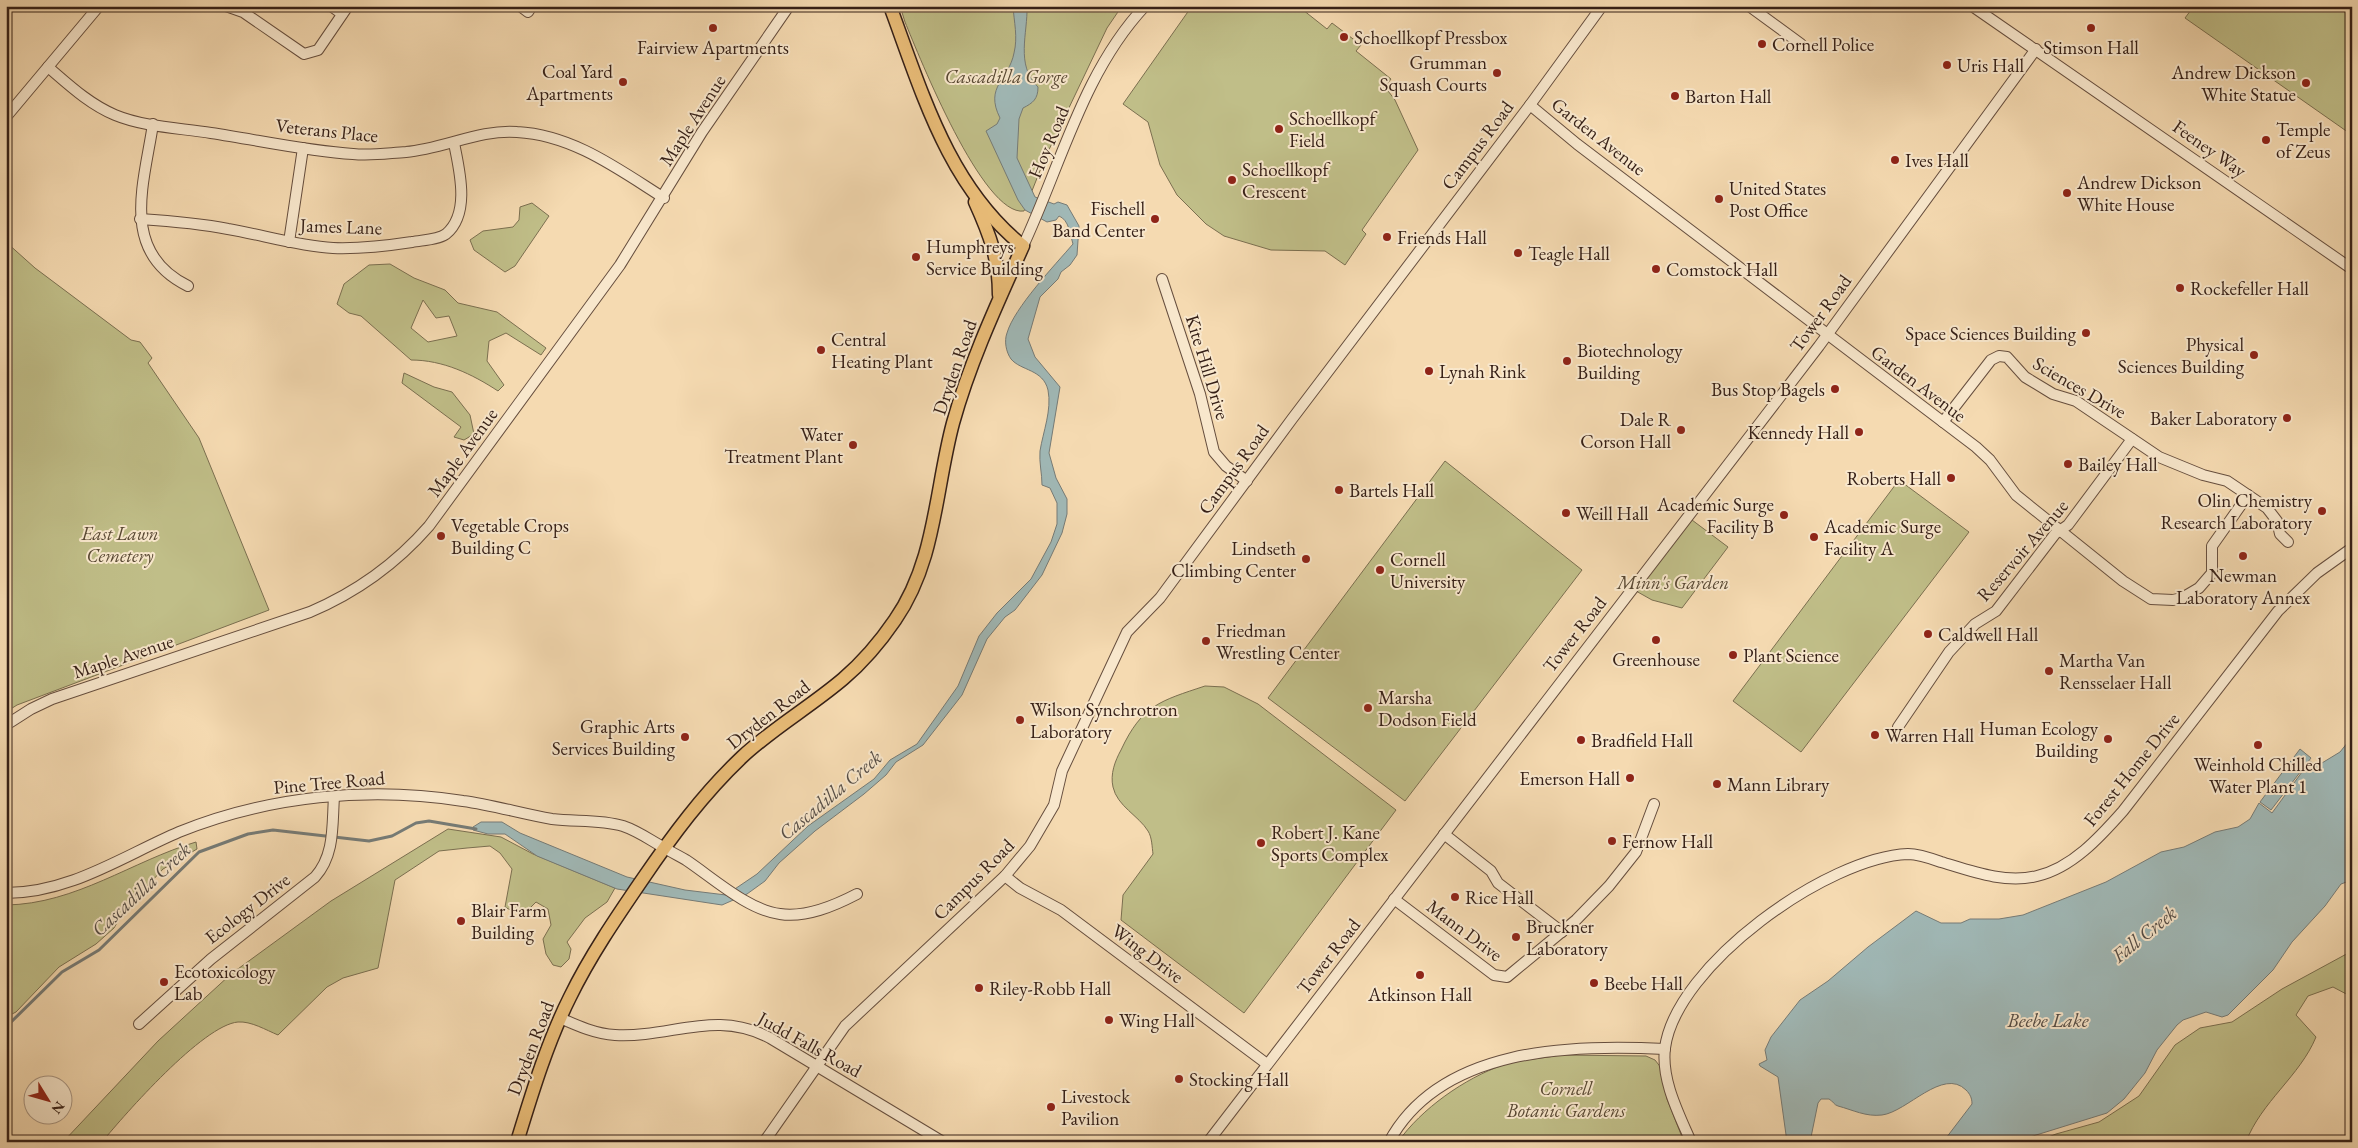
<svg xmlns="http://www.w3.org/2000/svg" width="2358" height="1148" font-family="'EB Garamond',serif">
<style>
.green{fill:#c0be88;stroke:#7b6f50;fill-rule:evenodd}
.water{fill:#a0b8b6;stroke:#767b76}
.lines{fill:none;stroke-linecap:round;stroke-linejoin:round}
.stream{stroke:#767b76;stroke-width:3}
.minor-casing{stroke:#664e3e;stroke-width:12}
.major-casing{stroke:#362017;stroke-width:15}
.minor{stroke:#f8e7cc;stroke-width:10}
.major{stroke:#eabd78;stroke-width:12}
.poi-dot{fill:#8f2418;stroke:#f8e7cc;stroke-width:2}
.labels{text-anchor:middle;stroke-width:4;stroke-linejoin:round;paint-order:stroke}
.poi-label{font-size:19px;fill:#362017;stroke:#f8e7cc;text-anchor:start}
.park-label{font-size:19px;font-style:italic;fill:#584833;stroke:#f8e7cc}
.street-label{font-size:19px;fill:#362017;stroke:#f8e7cc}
.water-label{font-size:20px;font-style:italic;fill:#564e47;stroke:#f8e7cc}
</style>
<rect width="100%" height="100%" fill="#f5dab1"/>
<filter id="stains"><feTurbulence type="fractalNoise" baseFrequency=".004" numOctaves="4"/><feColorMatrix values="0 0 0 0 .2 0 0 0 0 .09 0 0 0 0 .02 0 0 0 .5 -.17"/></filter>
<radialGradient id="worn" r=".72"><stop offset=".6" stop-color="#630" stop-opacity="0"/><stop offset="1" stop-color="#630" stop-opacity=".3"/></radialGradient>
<g class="green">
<path d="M 900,6 L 1122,6 L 1107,28 L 1045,158 L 1024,211 C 983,217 919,56 905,22 Z"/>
<path d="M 1192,6 L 1298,6 L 1327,29 L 1332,23 L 1361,45 L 1356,51 L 1391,79 L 1385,87 L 1395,100 L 1418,150 L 1362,230 L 1366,234 L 1345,265 L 1325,251 L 1271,250 L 1224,236 L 1206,224 L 1177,195 L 1160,165 L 1148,122 L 1123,104 Z"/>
<path d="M 2194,6 L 2352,6 L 2352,135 L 2185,18 Z"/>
<path d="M 532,203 L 549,216 L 515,266 L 505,272 L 474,250 L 470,240 L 483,231 L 513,227 L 519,220 L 520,207 Z"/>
<path d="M 6,242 L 35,268 L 131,340 L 140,342 L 152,358 L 148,363 L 199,438 L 269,610 L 17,705 L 6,712 Z"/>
<path d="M 390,264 L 414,278 L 445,290 L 458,303 L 497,312 L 546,348 L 541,355 L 506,333 L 489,341 L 487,361 L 504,385 L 498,391 C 472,374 443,360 411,360 L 361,316 L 349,313 L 337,304 L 344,284 L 369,265 ZM 423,300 L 436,318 L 449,316 L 457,336 L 428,342 L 411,328 Z"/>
<path d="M 404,373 L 434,387 L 452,392 L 470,415 L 474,434 L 464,440 L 454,437 L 461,427 L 402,383 Z"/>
<path d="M 1445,461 L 1582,570 L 1405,801 L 1268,698 Z"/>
<path d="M 1899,480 L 1969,532 L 1801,752 L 1733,701 Z"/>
<path d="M 1692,520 L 1728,547 L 1682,608 L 1652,600 L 1636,591 Z"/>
<path d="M 1205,686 L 1224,687 L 1258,704 L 1396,810 L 1244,1013 L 1121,920 L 1123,895 L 1153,854 C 1152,847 1152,837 1148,831 C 1139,816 1117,806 1113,787 C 1110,774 1115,761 1121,750 C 1142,705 1160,701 1205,686 Z"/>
<path d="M 448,829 L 501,837 L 533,854 L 615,888 L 607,902 L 585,918 L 567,942 L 571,949 L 569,959 L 561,967 L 553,965 L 546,954 L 543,939 L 551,925 L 548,909 L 536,902 L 527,911 L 514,912 L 505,907 L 512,869 L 500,853 L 490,846 L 467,848 L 439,851 L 395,880 L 378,968 L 343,978 L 327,987 L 278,1035 C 266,1030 251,1021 238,1022 C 203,1025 125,1114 102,1142 L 63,1142 L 158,1041 L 231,974 L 331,901 Z"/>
<path d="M 196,842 L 197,849 L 163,869 L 124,911 L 114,928 L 96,944 L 59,967 L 16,1012 L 6,1017 L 6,905 C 76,904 132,861 196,842 Z"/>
<path d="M 2352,951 L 2352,997 L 2333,987 L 2308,996 L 2296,1015 L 2316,1037 C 2300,1076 2261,1102 2246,1142 L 2036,1142 L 2056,1134 L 2099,1122 L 2139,1096 L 2175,1045 L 2200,1028 L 2232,1022 L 2282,989 Z"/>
<path d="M 1560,1055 L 1646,1056 L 1655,1060 L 1662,1069 L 1667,1099 L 1684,1142 L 1398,1142 C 1421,1109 1465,1078 1503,1065 C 1520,1059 1541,1059 1560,1055 Z"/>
</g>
<g class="water">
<path d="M 1013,6 L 1027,6 C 1028,33 1015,65 1038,87 C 1038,99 1033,103 1023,108 L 1019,119 L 1017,158 L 1035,197 L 1054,204 L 1058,202 L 1067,205 L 1079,226 L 1077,255 L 1070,265 L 1061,272 L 1058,279 L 1040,297 L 1028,339 L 1035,357 L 1060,387 L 1049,453 L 1056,478 L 1067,499 L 1067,514 L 1062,533 L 1042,575 L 1015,610 L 1005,617 L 987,639 L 962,695 L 923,745 L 896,762 L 886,775 L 864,794 L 815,831 L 779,863 L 765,881 L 747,894 L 722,905 L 617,889 L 537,856 L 505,834 L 488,834 L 473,830 L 473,827 L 481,822 L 502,822 L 520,833 L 627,877 L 685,890 L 726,895 L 757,874 L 808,826 L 874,779 L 890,760 L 917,744 L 958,686 L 979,636 L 997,613 L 1031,579 L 1051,542 L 1057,524 L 1057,503 L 1050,488 L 1042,485 C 1042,473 1039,463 1040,451 C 1043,432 1052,410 1048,390 C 1043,369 1021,371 1011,359 C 1006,352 1004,341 1007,333 C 1014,308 1055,265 1073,244 C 1070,234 1069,220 1059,216 L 1056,220 L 1047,222 L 1025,210 L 1018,200 L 986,131 L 997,124 L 1000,118 C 984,86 1009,80 1014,53 C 1018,37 1014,22 1013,6 Z"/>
<path d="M 2352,737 L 2352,880 L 2341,884 L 2325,906 L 2292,942 L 2273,970 L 2228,1015 L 2222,1017 L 2206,1012 L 2183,1020 L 2177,1025 L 2157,1050 L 2145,1073 L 2124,1099 L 2107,1113 L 2033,1136 L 2020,1142 L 1943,1142 L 1972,1104 C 1972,1098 1970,1094 1966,1090 C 1943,1067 1907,1112 1882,1115 C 1866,1117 1853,1110 1838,1106 C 1834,1105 1833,1101 1829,1099 L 1821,1099 L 1818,1103 L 1810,1142 L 1787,1142 L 1778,1077 L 1760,1066 L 1759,1064 L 1767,1060 L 1765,1050 L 1771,1037 L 1800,1000 L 1828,981 L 1868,947 L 1916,911 L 1941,923 L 1961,923 L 1970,919 L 1999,919 L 2023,915 L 2106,882 L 2161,852 L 2184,847 L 2215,832 L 2238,827 L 2250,819 L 2259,803 L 2272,813 L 2310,761 L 2317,766 L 2340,752 Z"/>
<path d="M 2300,749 L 2311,758 L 2271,810 L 2260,802 Z"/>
</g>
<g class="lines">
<path class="stream" d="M 6,1027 L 62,972 L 99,950 L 199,852 L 248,834 L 273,830 L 369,841 L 392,836 L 416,823 L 429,821 L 476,829"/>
<defs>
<g id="minor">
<path d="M 226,6 L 243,12 L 304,54 L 318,50 L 348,6"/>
<path d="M 331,6 L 342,14"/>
<path d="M 520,6 L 528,12 L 532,6"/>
<path d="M 1749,6 L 1801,44"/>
<path d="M 1972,6 L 2352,269"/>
<path d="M 48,67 C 69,85 89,104 115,115 C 144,127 180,128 211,133 C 258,140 306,151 353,154 C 371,156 389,153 406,152 C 443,149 480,129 517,132 C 573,135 618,169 664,198"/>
<path d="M 1530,105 L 1577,144 L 1976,447 L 1990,460 L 2016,495 L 2123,581 L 2151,599 L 2173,600 L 2182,598 L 2199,588 L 2212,573 L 2212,546 L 2248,495"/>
<path d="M 6,117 L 99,6"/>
<path d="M 153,124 C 144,184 119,252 188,286"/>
<path d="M 140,219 C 170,221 198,223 228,229 C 263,235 297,246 333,248 C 360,249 386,246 412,242 C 422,240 438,240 446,234 C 471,213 459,169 454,143"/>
<path d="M 289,242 L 303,148"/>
<path d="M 1023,246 C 1061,165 1083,72 1145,6"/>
<path d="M 1162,279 L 1200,394 L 1214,452 L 1226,466 L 1247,481"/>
<path d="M 1943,422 L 1991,360 L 1999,356 L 2007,357 L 2025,377 L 2053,394 L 2076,401 L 2159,457 L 2203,475 L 2227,481 L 2267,508 L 2277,521 L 2280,534 L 2288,542"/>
<path d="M 6,725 L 31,709 L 52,699 L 310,612 C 357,592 395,565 429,526 L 620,265 L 702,132 L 789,6"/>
<path d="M 1898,727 L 1949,652 L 1975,624 L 1996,611 L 2055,534 L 2068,525 L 2132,439"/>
<path d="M 1444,834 L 1491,871 L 1498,883 L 1562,932"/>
<path d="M 1005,876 L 1020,888 L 1061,910 L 1267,1064"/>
<path d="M 6,893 C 70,893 123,856 179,832 C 268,796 369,786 463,801 C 493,805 522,814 552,819 C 575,822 600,819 623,826 C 638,831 650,840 663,847 C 671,852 679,856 686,860 C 713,878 748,910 780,914 C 806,918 834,906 857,894"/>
<path d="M 1394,899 L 1494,975 L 1507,977 L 1576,920 L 1609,886 L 1636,852 L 1654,804"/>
<path d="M 560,1018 C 578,1026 596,1034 615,1035 C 672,1038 715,1009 770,1038 L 943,1142"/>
<path d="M 139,1024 L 211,959 L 315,877 C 335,855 332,825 334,797"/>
<path d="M 764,1142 L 845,1026 L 1005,876 L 1030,846 L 1054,805 L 1062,771 L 1127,632 L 1160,598 L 1292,419 L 1530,105 L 1602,6"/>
<path d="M 1208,1142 L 1819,346 L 2036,49"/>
<path d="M 1389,1142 C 1440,1047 1572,1044 1665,1049"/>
<path d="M 1691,1142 C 1679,1114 1661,1080 1665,1048 C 1676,965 1828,857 1908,854 C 1919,854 1930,858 1941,862 C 1971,871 2005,884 2037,876 C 2072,868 2100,837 2123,811 L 2278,611 L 2317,573 L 2352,548"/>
<path d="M 2347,1142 L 2352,1136"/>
</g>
<g id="major">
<path d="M 975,202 C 990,235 999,259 999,295"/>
<path d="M 517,1142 C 532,1093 547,1043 570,997 C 590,956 616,918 642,880 C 672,836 703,794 742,757 C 773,728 810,707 843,679 C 863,662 880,642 895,620 C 936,561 935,490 953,423 C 970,362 997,304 1023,246 C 948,186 922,92 890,6"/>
</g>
</defs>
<use href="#minor" class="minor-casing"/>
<use href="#major" class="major-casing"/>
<use href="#minor" class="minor"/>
<use href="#major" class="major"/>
</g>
<g class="poi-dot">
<circle cx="713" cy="28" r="5"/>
<circle cx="2091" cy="28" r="5"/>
<circle cx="1344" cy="37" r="5"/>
<circle cx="1762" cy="44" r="5"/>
<circle cx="1947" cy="65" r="5"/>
<circle cx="1497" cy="73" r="5"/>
<circle cx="623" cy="82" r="5"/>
<circle cx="2306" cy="83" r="5"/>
<circle cx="1675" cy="96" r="5"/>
<circle cx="1279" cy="129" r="5"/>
<circle cx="2266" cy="140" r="5"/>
<circle cx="1895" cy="160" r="5"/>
<circle cx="1232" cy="180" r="5"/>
<circle cx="2067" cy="193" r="5"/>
<circle cx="1719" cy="199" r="5"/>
<circle cx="1155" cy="219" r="5"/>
<circle cx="1387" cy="237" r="5"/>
<circle cx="1518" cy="253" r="5"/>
<circle cx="916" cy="257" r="5"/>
<circle cx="1656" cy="269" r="5"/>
<circle cx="2180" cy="288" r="5"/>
<circle cx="2086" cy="333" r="5"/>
<circle cx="821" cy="350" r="5"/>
<circle cx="2254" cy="355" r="5"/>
<circle cx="1567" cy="361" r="5"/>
<circle cx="1429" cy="371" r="5"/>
<circle cx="1835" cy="389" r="5"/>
<circle cx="2287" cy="418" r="5"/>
<circle cx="1681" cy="430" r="5"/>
<circle cx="1859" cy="432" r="5"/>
<circle cx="853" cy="445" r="5"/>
<circle cx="2068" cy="464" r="5"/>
<circle cx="1951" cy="478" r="5"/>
<circle cx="1339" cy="490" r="5"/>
<circle cx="2322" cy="511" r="5"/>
<circle cx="1566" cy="513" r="5"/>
<circle cx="1784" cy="515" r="5"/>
<circle cx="441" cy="536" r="5"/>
<circle cx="1814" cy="537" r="5"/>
<circle cx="2243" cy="556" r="5"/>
<circle cx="1306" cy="559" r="5"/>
<circle cx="1380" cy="570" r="5"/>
<circle cx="1928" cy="634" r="5"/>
<circle cx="1656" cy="640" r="5"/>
<circle cx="1206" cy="641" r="5"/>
<circle cx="1733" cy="655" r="5"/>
<circle cx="2049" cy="671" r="5"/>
<circle cx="1368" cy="708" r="5"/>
<circle cx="1020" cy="720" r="5"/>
<circle cx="1875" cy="735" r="5"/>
<circle cx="685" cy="737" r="5"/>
<circle cx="2108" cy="739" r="5"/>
<circle cx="1581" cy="740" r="5"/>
<circle cx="2258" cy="745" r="5"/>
<circle cx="1630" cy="778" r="5"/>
<circle cx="1717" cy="784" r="5"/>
<circle cx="1612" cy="841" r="5"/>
<circle cx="1261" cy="843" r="5"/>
<circle cx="1455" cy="897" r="5"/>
<circle cx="461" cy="921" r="5"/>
<circle cx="1516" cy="937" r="5"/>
<circle cx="1420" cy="975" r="5"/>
<circle cx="164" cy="982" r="5"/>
<circle cx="1594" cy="983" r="5"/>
<circle cx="979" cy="988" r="5"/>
<circle cx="1109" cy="1020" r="5"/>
<circle cx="1179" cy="1079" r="5"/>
<circle cx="1051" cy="1107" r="5"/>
</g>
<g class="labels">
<g class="poi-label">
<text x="1354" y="44">Schoellkopf Pressbox</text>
<text x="1772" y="51">Cornell Police</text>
<text x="713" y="54" text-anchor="middle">Fairview Apartments</text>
<text x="2091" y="54" text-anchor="middle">Stimson Hall</text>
<text x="1487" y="69" text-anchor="end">Grumman<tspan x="1487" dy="22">Squash Courts</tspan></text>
<text x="1957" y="72">Uris Hall</text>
<text x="613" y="78" text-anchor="end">Coal Yard<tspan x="613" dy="22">Apartments</tspan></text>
<text x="2296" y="79" text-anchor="end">Andrew Dickson<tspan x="2296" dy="22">White Statue</tspan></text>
<text x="1685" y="103">Barton Hall</text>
<text x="1289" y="125">Schoellkopf<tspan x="1289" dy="22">Field</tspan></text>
<text x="2276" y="136">Temple<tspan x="2276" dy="22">of Zeus</tspan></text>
<text x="1905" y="167">Ives Hall</text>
<text x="1242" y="176">Schoellkopf<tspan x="1242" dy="22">Crescent</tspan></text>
<text x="2077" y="189">Andrew Dickson<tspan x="2077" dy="22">White House</tspan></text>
<text x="1729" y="195">United States<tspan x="1729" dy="22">Post Office</tspan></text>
<text x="1145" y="215" text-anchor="end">Fischell<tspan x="1145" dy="22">Band Center</tspan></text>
<text x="1397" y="244">Friends Hall</text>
<text x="926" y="253">Humphreys<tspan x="926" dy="22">Service Building</tspan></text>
<text x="1528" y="260">Teagle Hall</text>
<text x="1666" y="276">Comstock Hall</text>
<text x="2190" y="295">Rockefeller Hall</text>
<text x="2076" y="340" text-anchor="end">Space Sciences Building</text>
<text x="831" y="346">Central<tspan x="831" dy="22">Heating Plant</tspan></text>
<text x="2244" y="351" text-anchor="end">Physical<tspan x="2244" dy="22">Sciences Building</tspan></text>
<text x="1577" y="357">Biotechnology<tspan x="1577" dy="22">Building</tspan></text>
<text x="1439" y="378">Lynah Rink</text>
<text x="1825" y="396" text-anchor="end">Bus Stop Bagels</text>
<text x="2277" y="425" text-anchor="end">Baker Laboratory</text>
<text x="1671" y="426" text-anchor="end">Dale R<tspan x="1671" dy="22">Corson Hall</tspan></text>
<text x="1849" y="439" text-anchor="end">Kennedy Hall</text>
<text x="843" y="441" text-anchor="end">Water<tspan x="843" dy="22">Treatment Plant</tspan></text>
<text x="2078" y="471">Bailey Hall</text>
<text x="1941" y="485" text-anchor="end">Roberts Hall</text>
<text x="1349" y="497">Bartels Hall</text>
<text x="2312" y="507" text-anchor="end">Olin Chemistry<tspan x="2312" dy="22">Research Laboratory</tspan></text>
<text x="1774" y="511" text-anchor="end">Academic Surge<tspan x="1774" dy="22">Facility B</tspan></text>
<text x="1576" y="520">Weill Hall</text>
<text x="451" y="532">Vegetable Crops<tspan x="451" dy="22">Building C</tspan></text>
<text x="1824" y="533">Academic Surge<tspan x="1824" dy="22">Facility A</tspan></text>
<text x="1296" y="555" text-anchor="end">Lindseth<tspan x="1296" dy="22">Climbing Center</tspan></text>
<text x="1390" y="566">Cornell<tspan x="1390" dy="22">University</tspan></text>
<text x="2243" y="582" text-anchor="middle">Newman<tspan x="2243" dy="22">Laboratory Annex</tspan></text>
<text x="1216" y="637">Friedman<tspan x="1216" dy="22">Wrestling Center</tspan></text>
<text x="1938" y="641">Caldwell Hall</text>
<text x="1743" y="662">Plant Science</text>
<text x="1656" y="666" text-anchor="middle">Greenhouse</text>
<text x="2059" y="667">Martha Van<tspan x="2059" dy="22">Rensselaer Hall</tspan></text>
<text x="1378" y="704">Marsha<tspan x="1378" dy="22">Dodson Field</tspan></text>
<text x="1030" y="716">Wilson Synchrotron<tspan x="1030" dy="22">Laboratory</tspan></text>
<text x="675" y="733" text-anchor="end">Graphic Arts<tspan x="675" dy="22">Services Building</tspan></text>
<text x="2098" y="735" text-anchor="end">Human Ecology<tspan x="2098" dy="22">Building</tspan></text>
<text x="1885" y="742">Warren Hall</text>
<text x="1591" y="747">Bradfield Hall</text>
<text x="2258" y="771" text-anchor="middle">Weinhold Chilled<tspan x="2258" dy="22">Water Plant 1</tspan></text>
<text x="1620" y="785" text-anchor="end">Emerson Hall</text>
<text x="1727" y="791">Mann Library</text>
<text x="1271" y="839">Robert J. Kane<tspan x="1271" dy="22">Sports Complex</tspan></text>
<text x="1622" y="848">Fernow Hall</text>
<text x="1465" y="904">Rice Hall</text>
<text x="471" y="917">Blair Farm<tspan x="471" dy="22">Building</tspan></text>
<text x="1526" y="933">Bruckner<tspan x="1526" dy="22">Laboratory</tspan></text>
<text x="174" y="978">Ecotoxicology<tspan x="174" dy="22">Lab</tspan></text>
<text x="1604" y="990">Beebe Hall</text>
<text x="989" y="995">Riley-Robb Hall</text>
<text x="1420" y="1001" text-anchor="middle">Atkinson Hall</text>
<text x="1119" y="1027">Wing Hall</text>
<text x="1189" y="1086">Stocking Hall</text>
<text x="1061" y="1103">Livestock<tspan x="1061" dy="22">Pavilion</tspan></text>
</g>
<g class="park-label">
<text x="1006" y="83">Cascadilla Gorge</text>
<text x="120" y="540">East Lawn<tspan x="120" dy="22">Cemetery</tspan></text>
<text x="1673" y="589">Minn's Garden</text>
<text x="1566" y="1095">Cornell<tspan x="1566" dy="22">Botanic Gardens</tspan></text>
</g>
<g class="street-label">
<text transform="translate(692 120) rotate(-57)" y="7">Maple Avenue</text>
<text transform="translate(327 130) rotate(6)" y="7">Veterans Place</text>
<text transform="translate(1599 136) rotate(38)" y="7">Garden Avenue</text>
<text transform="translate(1048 142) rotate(-67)" y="7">Hoy Road</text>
<text transform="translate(1477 145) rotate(-53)" y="7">Campus Road</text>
<text transform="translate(2210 148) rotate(35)" y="7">Feeney Way</text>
<text transform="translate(341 226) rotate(2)" y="7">James Lane</text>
<text transform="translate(1820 313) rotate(-54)" y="7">Tower Road</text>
<text transform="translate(954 367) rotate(-71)" y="7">Dryden Road</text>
<text transform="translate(1208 367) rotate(73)" y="7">Kite Hill Drive</text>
<text transform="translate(1919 383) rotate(37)" y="7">Garden Avenue</text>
<text transform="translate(2080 387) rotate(30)" y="7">Sciences Drive</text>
<text transform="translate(462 452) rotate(-54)" y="7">Maple Avenue</text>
<text transform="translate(1233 469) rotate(-54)" y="7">Campus Road</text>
<text transform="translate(2022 550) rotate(-49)" y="7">Reservoir Avenue</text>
<text transform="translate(1574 634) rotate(-52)" y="7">Tower Road</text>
<text transform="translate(123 656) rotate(-18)" y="7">Maple Avenue</text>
<text transform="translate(768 714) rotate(-38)" y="7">Dryden Road</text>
<text transform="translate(2131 769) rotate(-51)" y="7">Forest Home Drive</text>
<text transform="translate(329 782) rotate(-5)" y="7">Pine Tree Road</text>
<text transform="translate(973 879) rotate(-45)" y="7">Campus Road</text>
<text transform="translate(247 908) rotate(-38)" y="7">Ecology Drive</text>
<text transform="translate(1465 930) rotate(37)" y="7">Mann Drive</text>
<text transform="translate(1148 953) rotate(37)" y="7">Wing Drive</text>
<text transform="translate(1328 956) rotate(-52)" y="7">Tower Road</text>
<text transform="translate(810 1044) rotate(29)" y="7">Judd Falls Road</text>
<text transform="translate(530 1048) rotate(-69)" y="7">Dryden Road</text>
</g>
<g class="water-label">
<text transform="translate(830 795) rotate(-40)" y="7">Cascadilla Creek</text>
<text transform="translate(141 889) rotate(-43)" y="7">Cascadilla Creek</text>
<text transform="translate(2144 934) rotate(-39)" y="7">Fall Creek</text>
<text x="2048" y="1027">Beebe Lake</text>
</g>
</g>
<rect width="2358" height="1148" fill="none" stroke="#f5dab1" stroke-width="25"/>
<rect x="8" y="8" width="2343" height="1133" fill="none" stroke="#362017" stroke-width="2.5"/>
<rect x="12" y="12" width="2333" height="1123" fill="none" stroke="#362017"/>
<g transform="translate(48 1100) rotate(127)"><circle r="24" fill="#f8e7cc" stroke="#aa9784"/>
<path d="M0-4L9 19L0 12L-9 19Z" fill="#8f2418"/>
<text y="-8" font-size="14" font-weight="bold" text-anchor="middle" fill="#362017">N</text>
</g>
<rect width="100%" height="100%" filter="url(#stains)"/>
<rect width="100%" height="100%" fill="url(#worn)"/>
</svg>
